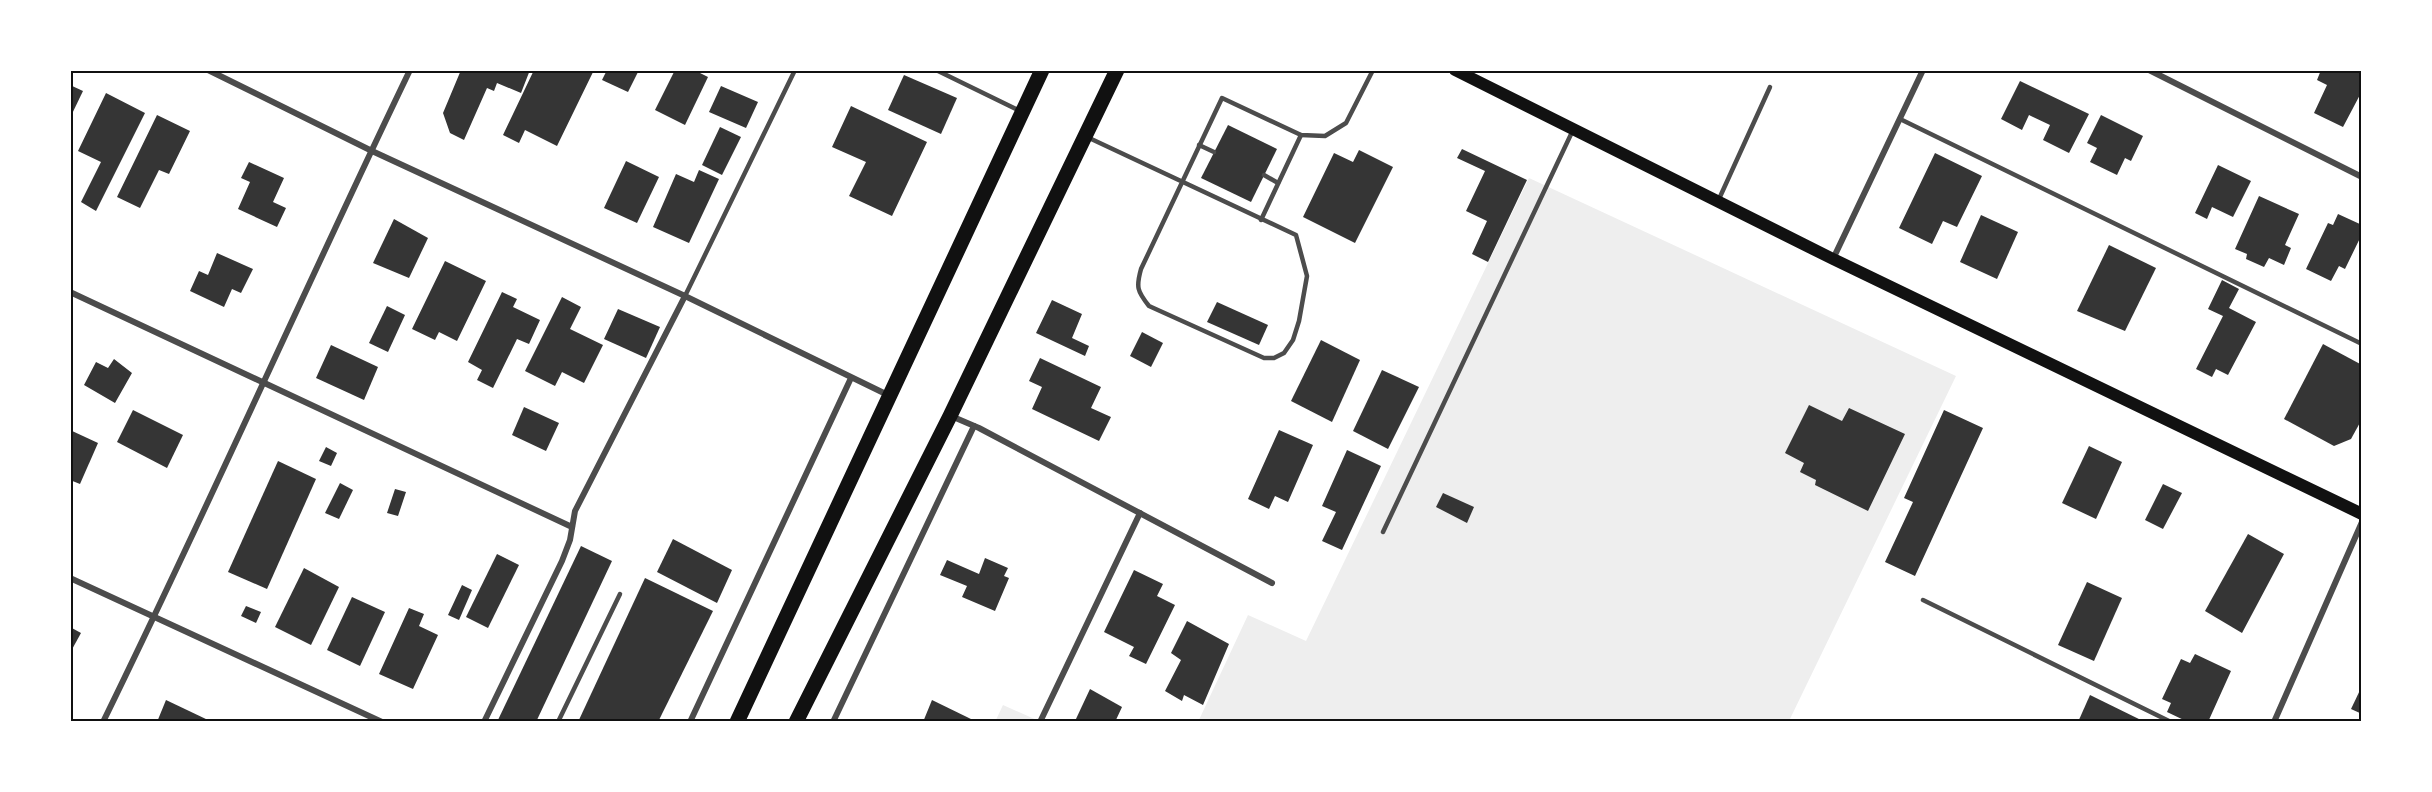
<svg xmlns="http://www.w3.org/2000/svg" width="2432" height="792" font-family="Poppins,sans-serif">
<style>
.green{fill:#eee}
.building{fill:#353535}
.lines{fill:none;stroke-linecap:round;stroke-linejoin:round}
.service{stroke:#4c4c4c;stroke-width:4.5}
.minor{stroke:#4c4c4c;stroke-width:6}
.secondary{stroke:#111;stroke-width:12}
.primary{stroke:#111;stroke-width:15}
.neatline{fill:none;stroke:#111;stroke-width:2}
</style>
<rect width="100%" height="100%" fill="#fff"/>
<g class="green">
<path d="M 1529,178 L 1956,376 L 1789,721 L 1198,722 L 1248,615 L 1306,641 Z"/>
<path d="M 1003,705 L 1039,721 L 995,722 Z"/>
</g>
<g class="building">
<path d="M 461,70 L 530,70 L 521,93 L 497,83 L 494,91 L 487,88 L 464,140 L 450,133 L 443,113 Z"/>
<path d="M 534,70 L 594,70 L 557,146 L 525,130 L 519,143 L 503,135 Z"/>
<path d="M 607,70 L 639,70 L 628,92 L 602,80 Z"/>
<path d="M 675,70 L 694,70 L 708,77 L 685,125 L 655,110 Z"/>
<path d="M 2321,70 L 2362,70 L 2362,91 L 2343,127 L 2314,113 L 2327,85 L 2317,80 Z"/>
<path d="M 904,75 L 957,98 L 941,134 L 888,110 Z"/>
<path d="M 2020,81 L 2089,114 L 2069,153 L 2043,140 L 2050,125 L 2029,115 L 2022,130 L 2001,119 Z"/>
<path d="M 70,85 L 83,91 L 70,118 Z"/>
<path d="M 721,86 L 758,102 L 746,128 L 709,112 Z"/>
<path d="M 106,93 L 145,113 L 96,211 L 81,202 L 101,162 L 78,151 Z"/>
<path d="M 851,106 L 927,142 L 892,216 L 849,196 L 866,162 L 832,147 Z"/>
<path d="M 157,115 L 190,131 L 169,174 L 159,170 L 140,208 L 117,197 Z"/>
<path d="M 2101,115 L 2143,136 L 2131,161 L 2125,158 L 2117,175 L 2090,162 L 2097,148 L 2087,143 Z"/>
<path d="M 1228,125 L 1277,149 L 1251,202 L 1201,178 Z"/>
<path d="M 720,127 L 741,137 L 722,175 L 702,165 Z"/>
<path d="M 1462,149 L 1527,180 L 1488,262 L 1472,254 L 1487,221 L 1466,211 L 1485,171 L 1457,158 Z"/>
<path d="M 1359,150 L 1393,167 L 1355,243 L 1303,217 L 1334,153 L 1353,162 Z"/>
<path d="M 1935,153 L 1982,176 L 1957,227 L 1943,221 L 1932,244 L 1899,228 Z"/>
<path d="M 626,161 L 659,177 L 637,223 L 604,208 Z"/>
<path d="M 249,162 L 284,178 L 273,202 L 286,208 L 277,227 L 238,209 L 250,182 L 241,178 Z"/>
<path d="M 2218,165 L 2251,181 L 2233,217 L 2212,207 L 2207,219 L 2195,213 Z"/>
<path d="M 699,170 L 719,179 L 689,243 L 653,227 L 676,174 L 694,182 Z"/>
<path d="M 2259,196 L 2299,214 L 2285,245 L 2291,248 L 2284,265 L 2269,258 L 2264,267 L 2246,259 L 2247,254 L 2235,249 Z"/>
<path d="M 2338,214 L 2362,225 L 2362,234 L 2345,269 L 2339,266 L 2331,281 L 2306,269 L 2328,223 L 2333,225 Z"/>
<path d="M 1981,215 L 2018,232 L 1997,279 L 1960,262 Z"/>
<path d="M 394,219 L 428,238 L 409,278 L 373,263 Z"/>
<path d="M 2109,245 L 2156,268 L 2125,331 L 2077,311 Z"/>
<path d="M 217,253 L 253,269 L 241,293 L 232,289 L 224,307 L 190,291 L 199,271 L 208,275 Z"/>
<path d="M 445,261 L 486,281 L 457,341 L 439,332 L 435,340 L 412,329 Z"/>
<path d="M 2222,280 L 2239,289 L 2229,308 L 2256,322 L 2228,375 L 2216,369 L 2212,377 L 2196,369 L 2223,316 L 2208,309 Z"/>
<path d="M 502,292 L 517,299 L 513,307 L 540,320 L 529,344 L 517,339 L 493,388 L 477,380 L 482,370 L 468,362 Z"/>
<path d="M 562,297 L 581,307 L 570,329 L 603,345 L 584,383 L 562,372 L 555,386 L 525,371 Z"/>
<path d="M 1052,300 L 1082,314 L 1072,338 L 1089,346 L 1085,356 L 1036,333 Z"/>
<path d="M 1217,302 L 1268,325 L 1259,345 L 1207,322 Z"/>
<path d="M 387,306 L 405,315 L 388,352 L 369,343 Z"/>
<path d="M 618,309 L 660,327 L 646,358 L 604,339 Z"/>
<path d="M 1142,332 L 1163,343 L 1151,367 L 1130,356 Z"/>
<path d="M 1321,340 L 1360,360 L 1332,422 L 1291,401 Z"/>
<path d="M 2323,344 L 2362,365 L 2362,419 L 2351,439 L 2334,446 L 2284,419 Z"/>
<path d="M 331,345 L 378,367 L 364,400 L 316,378 Z"/>
<path d="M 1040,358 L 1101,387 L 1091,408 L 1111,417 L 1099,441 L 1032,409 L 1042,387 L 1029,381 Z"/>
<path d="M 114,359 L 132,373 L 115,403 L 84,385 L 96,362 L 108,368 Z"/>
<path d="M 1382,370 L 1419,387 L 1388,449 L 1353,431 Z"/>
<path d="M 1809,405 L 1842,421 L 1849,408 L 1905,434 L 1868,511 L 1815,485 L 1816,480 L 1800,472 L 1804,463 L 1785,453 Z"/>
<path d="M 524,407 L 559,423 L 546,451 L 512,435 Z"/>
<path d="M 133,410 L 183,435 L 167,468 L 117,442 Z"/>
<path d="M 1944,410 L 1983,428 L 1915,576 L 1885,562 L 1913,502 L 1904,498 Z"/>
<path d="M 70,430 L 98,443 L 80,484 L 70,480 Z"/>
<path d="M 1279,430 L 1313,445 L 1288,502 L 1275,496 L 1269,509 L 1248,499 Z"/>
<path d="M 2089,446 L 2122,462 L 2096,519 L 2062,503 Z"/>
<path d="M 326,447 L 337,453 L 331,466 L 319,461 Z"/>
<path d="M 1347,450 L 1381,466 L 1342,550 L 1322,541 L 1336,512 L 1322,506 Z"/>
<path d="M 278,461 L 316,479 L 267,589 L 228,572 Z"/>
<path d="M 340,483 L 353,490 L 339,519 L 325,513 Z"/>
<path d="M 2163,484 L 2182,493 L 2163,529 L 2145,520 Z"/>
<path d="M 395,489 L 406,492 L 398,516 L 387,513 Z"/>
<path d="M 1443,493 L 1474,507 L 1467,523 L 1436,507 Z"/>
<path d="M 2248,534 L 2284,554 L 2242,633 L 2205,611 Z"/>
<path d="M 673,539 L 732,570 L 717,603 L 657,572 Z"/>
<path d="M 581,546 L 612,561 L 536,722 L 497,722 Z"/>
<path d="M 497,554 L 519,565 L 488,628 L 466,617 Z"/>
<path d="M 985,558 L 1008,568 L 1004,576 L 1009,578 L 995,611 L 962,597 L 967,586 L 940,575 L 947,560 L 979,574 Z"/>
<path d="M 304,568 L 339,587 L 311,645 L 275,627 Z"/>
<path d="M 1134,570 L 1163,584 L 1157,596 L 1175,605 L 1146,664 L 1129,656 L 1134,647 L 1104,632 Z"/>
<path d="M 645,578 L 713,611 L 658,722 L 578,722 Z"/>
<path d="M 2087,582 L 2122,598 L 2094,661 L 2058,645 Z"/>
<path d="M 462,585 L 472,590 L 459,620 L 448,615 Z"/>
<path d="M 352,597 L 385,612 L 360,666 L 327,650 Z"/>
<path d="M 246,606 L 261,612 L 256,623 L 241,616 Z"/>
<path d="M 409,608 L 424,614 L 419,626 L 438,635 L 413,689 L 379,674 Z"/>
<path d="M 1187,621 L 1229,644 L 1203,705 L 1184,695 L 1182,701 L 1165,691 L 1181,660 L 1171,653 Z"/>
<path d="M 70,627 L 81,633 L 70,653 Z"/>
<path d="M 2195,654 L 2231,671 L 2208,722 L 2188,722 L 2167,712 L 2171,703 L 2162,699 L 2181,659 L 2190,663 Z"/>
<path d="M 2362,686 L 2362,714 L 2351,709 Z"/>
<path d="M 1090,689 L 1122,707 L 1115,722 L 1075,721 Z"/>
<path d="M 2090,695 L 2145,722 L 2078,722 Z"/>
<path d="M 166,700 L 208,720 L 207,722 L 157,722 Z"/>
<path d="M 932,700 L 973,720 L 972,722 L 923,722 Z"/>
</g>
<g class="lines">
<g class="service">
<path d="M 936,70 L 1020,111"/>
<path d="M 1900,119 L 2362,344"/>
<path d="M 1087,137 L 1296,235 L 1307,276 L 1299,321 L 1293,340 L 1284,353 L 1274,358 L 1264,358 L 1149,306 C 1137,291 1136,287 1141,269 L 1222,98 L 1301,135 L 1325,136 L 1346,123 L 1373,70"/>
<path d="M 1199,145 L 1214,152"/>
<path d="M 1264,175 L 1278,183"/>
<path d="M 1719,199 L 1770,87"/>
<path d="M 1261,220 L 1301,135"/>
<path d="M 685,296 L 795,70"/>
<path d="M 1383,532 L 1573,130"/>
<path d="M 1923,600 L 2171,722"/>
<path d="M 558,722 L 620,594"/>
</g>
<g class="minor">
<path d="M 208,70 L 372,151 L 685,296 L 890,396"/>
<path d="M 2149,70 L 2362,177"/>
<path d="M 1833,259 L 1923,70"/>
<path d="M 70,292 L 572,527"/>
<path d="M 951,416 L 979,428 L 1272,583"/>
<path d="M 70,578 L 382,722"/>
<path d="M 103,722 C 209,506 306,286 410,70"/>
<path d="M 484,722 L 562,561 L 570,540 L 575,511 L 685,296"/>
<path d="M 690,722 L 851,378"/>
<path d="M 833,722 L 974,426"/>
<path d="M 1040,722 L 1140,513"/>
<path d="M 2274,722 L 2362,522"/>
</g>
<path class="secondary" d="M 1455,70 L 1833,259 L 2362,514"/>
<g class="primary">
<path d="M 737,722 L 1042,70"/>
<path d="M 796,722 L 950,416 L 1117,70"/>
</g>
</g>
<rect width="2432" height="792" fill="none" stroke="#ffffff" stroke-width="144"/>
<rect x="72" y="72" width="2288" height="648" class="neatline"/>
</svg>
